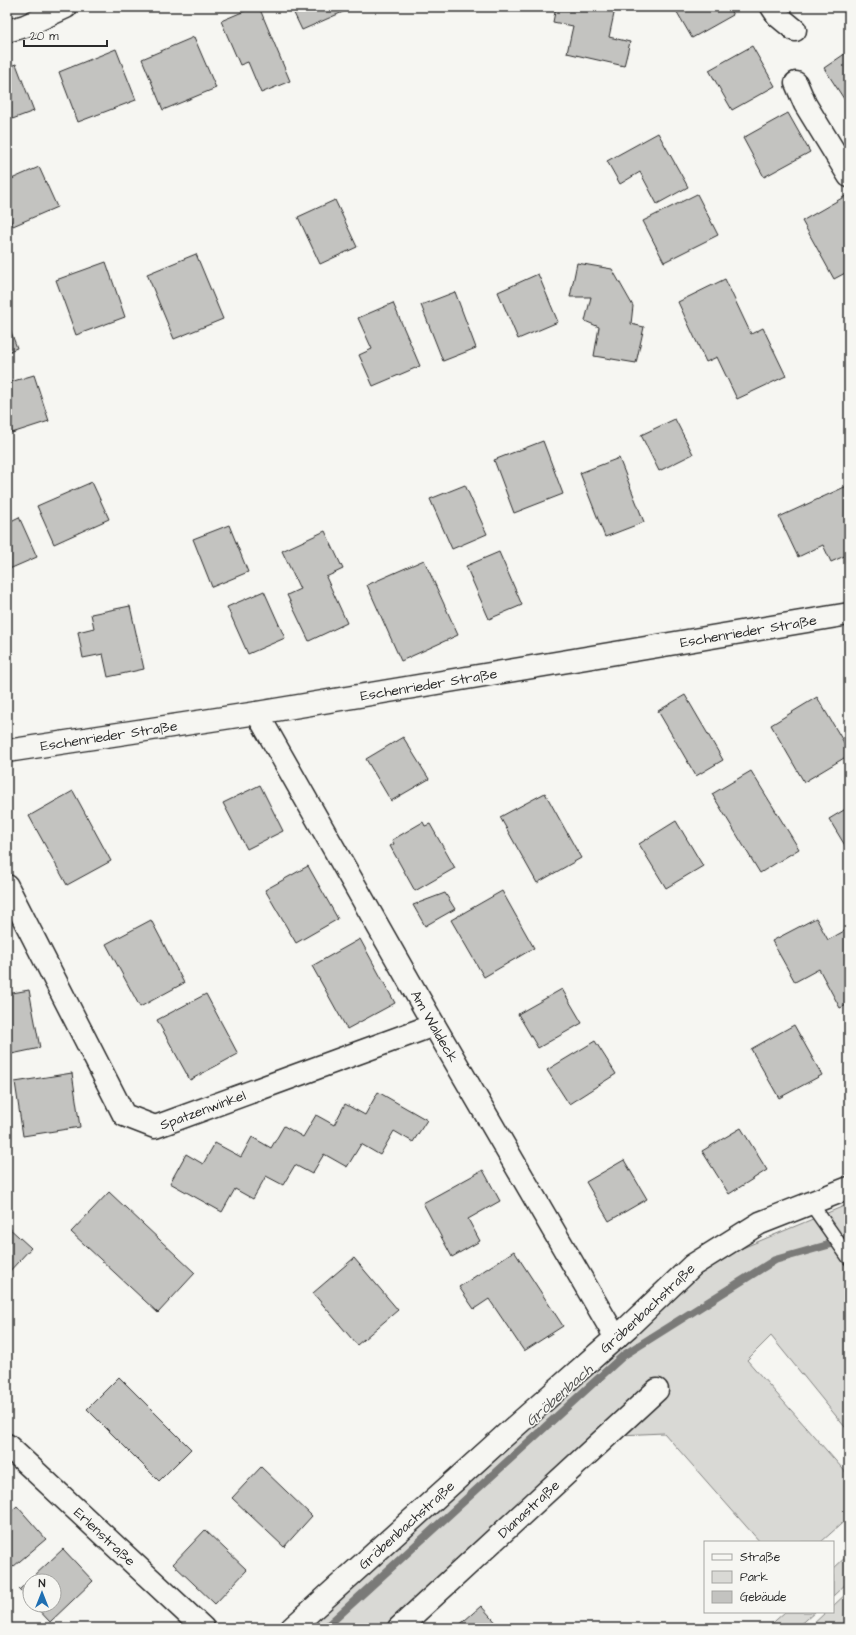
<svg xmlns="http://www.w3.org/2000/svg" width="856" height="1635" font-family="'Architects Daughter',sans-serif">
<style>
.green{fill:#d9d9d5;stroke:#828280}
.lines{fill:none;stroke-linecap:round;stroke-linejoin:round}
.stream{stroke:#7a7a78;stroke-width:8}
.building{fill:#c3c3c0;stroke:#2b2b2b}
.lane-casing{stroke:#2b2b2b;stroke-width:16}
.street-casing{stroke:#2b2b2b;stroke-width:25}
.secondary-casing{stroke:#2b2b2b;stroke-width:25}
.lane{stroke:#f6f6f2;stroke-width:13}
.street{stroke:#f6f6f2;stroke-width:22}
.secondary{stroke:#f6f6f2;stroke-width:22}
.labels{text-anchor:middle;stroke-width:3;stroke-linejoin:round;paint-order:stroke}
.street-label{font-size:14px;fill:#2b2b2b;stroke:#f6f6f2}
.water-label{font-size:15px;font-style:italic;fill:#525251;stroke:#f6f6f2}
</style>
<rect width="100%" height="100%" fill="#f6f6f2"/>
<filter id="ink" filterUnits="userSpaceOnUse"><feTurbulence type="fractalNoise" baseFrequency=".025" numOctaves="2"/><feDisplacementMap in="SourceGraphic" scale="8" xChannelSelector="R" yChannelSelector="G"/><feConvolveMatrix kernelMatrix="1 2 1 2 8 2 1 2 1" color-interpolation-filters="sRGB"/></filter>
<g filter="url(#ink)">
<g class="green">
<path d="M 849,1204 L 849,1432 L 771,1336 L 747,1360 L 849,1476 L 849,1517 L 821,1542 L 760,1542 L 664,1433 L 597,1436 L 387,1628 L 306,1628 L 697,1273 L 728,1254 Z"/>
<path d="M 849,1554 L 849,1581 L 833,1596 L 833,1569 Z"/>
<path d="M 849,1591 L 849,1628 L 809,1628 L 826,1612 L 833,1612 L 833,1606 Z"/>
<path d="M 785,1612 L 815,1612 L 797,1628 L 767,1628 Z"/>
</g>
<g class="lines">
<path class="stream" d="M 325,1628 L 624,1355 L 775,1260 L 849,1239"/>
</g>
<g class="building">
<path d="M 254,7 L 259,7 L 290,81 L 261,93 L 248,62 L 240,65 L 221,21 Z"/>
<path d="M 291,7 L 343,7 L 345,11 L 302,30 Z"/>
<path d="M 556,7 L 605,7 L 615,9 L 609,37 L 630,42 L 624,66 L 567,53 L 573,26 L 553,22 Z"/>
<path d="M 674,7 L 728,7 L 733,15 L 692,38 Z"/>
<path d="M 194,37 L 216,88 L 163,110 L 142,59 Z"/>
<path d="M 752,46 L 775,86 L 732,110 L 709,70 Z"/>
<path d="M 116,49 L 136,100 L 78,122 L 59,72 Z"/>
<path d="M 849,51 L 849,100 L 846,102 L 824,68 Z"/>
<path d="M 16,64 L 34,111 L 7,121 L 7,67 Z"/>
<path d="M 788,113 L 810,152 L 764,177 L 743,138 Z"/>
<path d="M 658,133 L 688,187 L 657,204 L 640,172 L 620,184 L 607,161 Z"/>
<path d="M 39,167 L 57,207 L 13,226 L 7,212 L 7,181 Z"/>
<path d="M 697,194 L 718,235 L 664,262 L 643,221 Z"/>
<path d="M 849,194 L 849,271 L 834,279 L 802,221 Z"/>
<path d="M 335,200 L 357,247 L 320,264 L 298,217 Z"/>
<path d="M 196,254 L 223,319 L 174,339 L 147,274 Z"/>
<path d="M 106,262 L 125,317 L 76,335 L 56,280 Z"/>
<path d="M 577,263 L 612,269 L 633,306 L 631,324 L 644,327 L 636,363 L 594,356 L 599,327 L 585,321 L 591,297 L 570,297 Z"/>
<path d="M 538,274 L 558,322 L 518,339 L 498,292 Z"/>
<path d="M 725,279 L 751,334 L 763,328 L 786,376 L 737,399 L 717,357 L 706,362 L 678,302 Z"/>
<path d="M 455,292 L 476,348 L 443,361 L 421,305 Z"/>
<path d="M 393,303 L 420,366 L 373,386 L 359,355 L 372,349 L 358,318 Z"/>
<path d="M 7,321 L 17,348 L 7,352 Z"/>
<path d="M 34,375 L 49,421 L 12,433 L 8,422 L 7,422 L 7,383 Z"/>
<path d="M 675,419 L 693,454 L 659,471 L 641,435 Z"/>
<path d="M 543,441 L 563,494 L 514,513 L 494,460 Z"/>
<path d="M 619,458 L 644,522 L 605,537 L 580,473 Z"/>
<path d="M 92,482 L 109,519 L 54,544 L 37,506 Z"/>
<path d="M 465,485 L 487,534 L 452,549 L 430,499 Z"/>
<path d="M 849,485 L 849,554 L 831,562 L 823,545 L 798,557 L 779,517 Z"/>
<path d="M 19,517 L 37,557 L 7,570 L 7,523 Z"/>
<path d="M 229,525 L 248,572 L 212,587 L 193,539 Z"/>
<path d="M 325,531 L 343,569 L 326,577 L 347,623 L 309,641 L 287,595 L 300,589 L 282,551 Z"/>
<path d="M 499,552 L 522,605 L 489,619 L 466,566 Z"/>
<path d="M 424,560 L 458,635 L 401,661 L 367,585 Z"/>
<path d="M 264,591 L 285,638 L 248,654 L 227,607 Z"/>
<path d="M 130,606 L 144,669 L 108,677 L 103,654 L 83,658 L 78,632 L 94,628 L 91,614 Z"/>
<path d="M 685,695 L 723,760 L 696,776 L 658,711 Z"/>
<path d="M 817,697 L 849,751 L 849,755 L 804,782 L 771,725 Z"/>
<path d="M 403,737 L 429,779 L 391,801 L 366,759 Z"/>
<path d="M 751,771 L 799,849 L 760,873 L 712,794 Z"/>
<path d="M 260,785 L 283,831 L 247,849 L 223,803 Z"/>
<path d="M 73,791 L 111,861 L 67,885 L 29,816 Z"/>
<path d="M 545,793 L 581,858 L 537,883 L 500,817 Z"/>
<path d="M 849,807 L 849,852 L 829,819 Z"/>
<path d="M 676,821 L 703,866 L 666,888 L 639,844 Z"/>
<path d="M 423,822 L 425,826 L 430,824 L 455,868 L 415,891 L 390,846 L 394,844 L 392,840 Z"/>
<path d="M 308,866 L 338,919 L 296,943 L 265,890 Z"/>
<path d="M 502,891 L 534,948 L 484,977 L 451,920 Z"/>
<path d="M 445,893 L 455,909 L 425,926 L 413,905 Z"/>
<path d="M 816,918 L 828,940 L 846,930 L 849,936 L 849,1004 L 840,1008 L 819,969 L 795,982 L 772,941 Z"/>
<path d="M 151,920 L 184,983 L 140,1007 L 106,944 Z"/>
<path d="M 360,939 L 395,1003 L 347,1029 L 312,966 Z"/>
<path d="M 562,989 L 582,1023 L 538,1048 L 518,1014 Z"/>
<path d="M 29,990 L 40,1048 L 7,1055 L 7,994 Z"/>
<path d="M 206,994 L 238,1054 L 190,1080 L 157,1020 Z"/>
<path d="M 794,1025 L 822,1075 L 779,1098 L 751,1049 Z"/>
<path d="M 595,1041 L 616,1074 L 569,1104 L 547,1070 Z"/>
<path d="M 72,1073 L 80,1127 L 23,1136 L 15,1082 Z"/>
<path d="M 378,1092 L 427,1120 L 413,1142 L 394,1131 L 380,1155 L 361,1144 L 347,1167 L 324,1154 L 312,1174 L 295,1165 L 283,1185 L 266,1176 L 253,1199 L 235,1189 L 222,1212 L 170,1183 L 186,1154 L 203,1164 L 215,1143 L 241,1157 L 252,1137 L 271,1148 L 284,1126 L 303,1137 L 316,1115 L 334,1125 L 345,1104 L 365,1115 Z"/>
<path d="M 741,1128 L 767,1170 L 729,1194 L 702,1151 Z"/>
<path d="M 624,1160 L 647,1199 L 609,1221 L 586,1182 Z"/>
<path d="M 483,1170 L 500,1201 L 468,1219 L 480,1241 L 452,1257 L 423,1203 Z"/>
<path d="M 109,1192 L 195,1273 L 158,1313 L 71,1232 Z"/>
<path d="M 7,1226 L 31,1248 L 7,1274 Z"/>
<path d="M 514,1251 L 563,1326 L 524,1351 L 489,1299 L 474,1309 L 459,1287 Z"/>
<path d="M 354,1258 L 398,1310 L 357,1345 L 313,1293 Z"/>
<path d="M 119,1377 L 191,1449 L 159,1481 L 87,1409 Z"/>
<path d="M 261,1467 L 312,1516 L 284,1547 L 232,1498 Z"/>
<path d="M 17,1506 L 46,1539 L 7,1572 L 7,1515 Z"/>
<path d="M 205,1530 L 247,1570 L 215,1604 L 173,1564 Z"/>
<path d="M 63,1549 L 93,1581 L 50,1622 L 34,1605 L 54,1605 L 54,1581 L 30,1581 L 30,1601 L 19,1590 Z"/>
<path d="M 481,1606 L 501,1628 L 456,1628 Z"/>
</g>
<g class="lines">
<defs>
<path id="lane" d="M 810,1202 L 849,1258"/>
<g id="street">
<path d="M 772,7 L 778,16 L 795,30"/>
<path d="M 7,31 L 25,26 L 66,7"/>
<path d="M 796,83 L 805,104 L 849,176"/>
<path id="s1" d="M 257,713 L 434,1025 L 616,1338"/>
<path id="s2" d="M 7,886 L 124,1115 L 155,1127 L 434,1025"/>
<path id="s3" d="M 7,1445 L 203,1628"/>
<path id="s4" d="M 292,1628 L 511,1430 L 628,1327 L 693,1265 L 760,1223 L 849,1188"/>
<path id="s5" d="M 399,1628 L 657,1390"/>
</g>
<g id="secondary">
<path id="s6" d="M 7,751 L 257,713 L 849,614"/>
</g>
</defs>
<use href="#lane" class="lane-casing"/>
<use href="#street" class="street-casing"/>
<use href="#secondary" class="secondary-casing"/>
<use href="#lane" class="lane"/>
<use href="#street" class="street"/>
<use href="#secondary" class="secondary"/>
</g>
</g>
<g class="labels">
<g class="street-label">
<text dy="5" stroke="none"><textPath href="#s6" startOffset="751">Eschenrieder Straße</textPath></text>
<text dy="5" stroke="none"><textPath href="#s6" startOffset="427">Eschenrieder Straße</textPath></text>
<text dy="5" stroke="none"><textPath href="#s6" startOffset="103">Eschenrieder Straße</textPath></text>
<text dy="5" stroke="none"><textPath href="#s1" startOffset="360">Am Waldeck</textPath></text>
<text dy="5" stroke="none"><textPath href="#s2" startOffset="341">Spatzenwinkel</textPath></text>
<text dy="5" stroke="none"><textPath href="#s4" startOffset="478">Gröbenbachstraße</textPath></text>
<text dy="5" stroke="none"><textPath href="#s5" startOffset="176">Dianastraße</textPath></text>
<text dy="5" stroke="none"><textPath href="#s4" startOffset="154">Gröbenbachstraße</textPath></text>
<text dy="5" stroke="none"><textPath href="#s3" startOffset="134">Erlenstraße</textPath></text>
</g>
<g class="water-label">
<text transform="translate(559 1395) rotate(-42)" y="5">Gröbenbach</text>
</g>
</g>
<rect width="856" height="1635" fill="none" stroke="#f6f6f2" stroke-width="24"/>
<rect x="12" y="12" width="832" height="1611" fill="none" stroke="#2b2b2b" stroke-width="1.5" filter="url(#ink)"/>
<rect x="704" y="1541" width="130" height="72" fill="#f6f6f2" stroke="#a5a5a2"/>
<rect x="712" y="1554" width="20" height="6" fill="#f6f6f2" stroke="#a5a5a2"/>
<text x="740" y="1561" font-size="12" fill="#2b2b2b">Straße</text>
<rect x="712" y="1571" width="20" height="12" fill="#d9d9d5" stroke="#a5a5a2"/>
<text x="740" y="1581" font-size="12" fill="#2b2b2b">Park</text>
<rect x="712" y="1591" width="20" height="12" fill="#c3c3c0" stroke="#a5a5a2"/>
<text x="740" y="1601" font-size="12" fill="#2b2b2b">Gebäude</text>
<g transform="translate(42 1593)"><circle r="19" fill="#f6f6f2" stroke="#a5a5a2"/>
<path d="M0-3L7 15L0 10L-7 15Z" fill="#1f6fb2"/>
<text y="-6" font-size="11" font-weight="bold" text-anchor="middle" fill="#2b2b2b">N</text>
</g>
<path d="M24 40v6h83v-6" fill="none" stroke="#2b2b2b" stroke-width="2"/>
<text x="30" y="40" font-size="12" fill="#2b2b2b" stroke="#f6f6f2" stroke-width="3" paint-order="stroke">20 m</text>
</svg>
